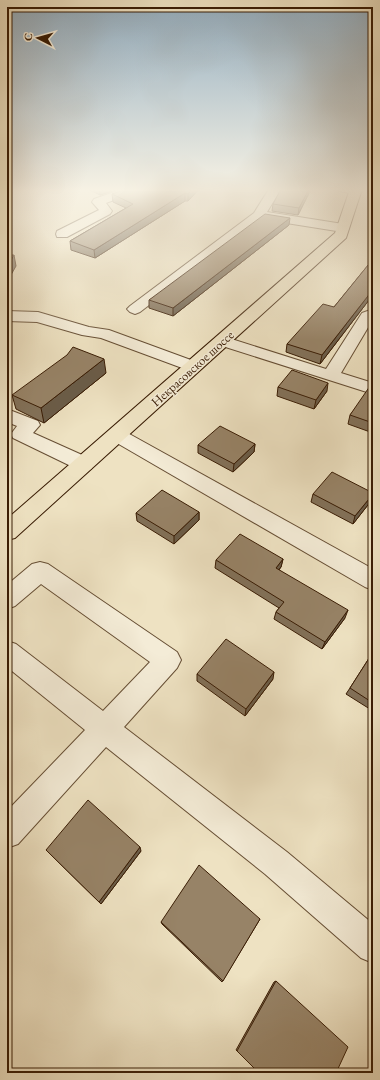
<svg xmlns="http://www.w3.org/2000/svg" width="380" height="1080" font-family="'EB Garamond',serif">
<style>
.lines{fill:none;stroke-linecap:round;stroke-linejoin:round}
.minor-casing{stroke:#664e34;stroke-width:2}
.major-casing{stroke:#391c04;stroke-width:2}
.minor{fill:#f4ecd7;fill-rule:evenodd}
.major{fill:#eee2c2;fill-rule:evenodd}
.wall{fill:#827159;stroke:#391c04}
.shaded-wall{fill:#6a5c48;stroke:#391c04}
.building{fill:#978367;stroke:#391c04}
.labels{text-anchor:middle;stroke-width:3;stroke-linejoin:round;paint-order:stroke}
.far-street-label{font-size:13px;fill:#391c04;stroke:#f4ecd7}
</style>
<rect width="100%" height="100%" fill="#eee2c2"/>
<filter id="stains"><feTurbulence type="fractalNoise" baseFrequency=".005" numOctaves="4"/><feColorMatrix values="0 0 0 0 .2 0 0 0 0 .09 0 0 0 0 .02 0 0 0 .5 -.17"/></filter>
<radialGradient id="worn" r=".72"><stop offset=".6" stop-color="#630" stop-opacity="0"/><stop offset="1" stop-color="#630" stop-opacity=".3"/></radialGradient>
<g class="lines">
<defs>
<g id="minor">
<path d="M 123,189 L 140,189 L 138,191 L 106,203 L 112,211 L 110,214 L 67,237 L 57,237 L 56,234 L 57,231 L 99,210 L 92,202 L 94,199 Z"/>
<path d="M 269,189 L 281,189 L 267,212 L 343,224 L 347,225 L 349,228 L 347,231 L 343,232 L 261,219 L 140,312 L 135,314 L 130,312 L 127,309 L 130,306 L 254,213 Z"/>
<path d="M 337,189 L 360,189 L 362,191 L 360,193 L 356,194 L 339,191 Z"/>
<path d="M 373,309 L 373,319 L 341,373 L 373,383 L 373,394 L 216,344 L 214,341 L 216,338 L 222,336 L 326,369 L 362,313 Z"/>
<path d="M 7,311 L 38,312 L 89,327 L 109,330 L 199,363 L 201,367 L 199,371 L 193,372 L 101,338 L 82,335 L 37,322 L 7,321 Z"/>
<path d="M 7,409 L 38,421 L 40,425 L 33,433 L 91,459 L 94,464 L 91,469 L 84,471 L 77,469 L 13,438 L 11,434 L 17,426 L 7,422 Z"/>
<path d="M 117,429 L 124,431 L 373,569 L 373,590 L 365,587 L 110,439 L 108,435 L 110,431 Z"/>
<path d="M 40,562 L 48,564 L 177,652 L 181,660 L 177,668 L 124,727 L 287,852 L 373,924 L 373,963 L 361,958 L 265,874 L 106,747 L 18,844 L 7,848 L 7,811 L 85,730 L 7,667 L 7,641 L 16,644 L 103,711 L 150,662 L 41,584 L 15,606 L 7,609 L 7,585 L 32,564 Z"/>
</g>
<path id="major" d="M 350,189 L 362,189 L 346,238 L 15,538 L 7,540 L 7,519 L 335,233 Z"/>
</defs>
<use href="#minor" class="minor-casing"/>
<use href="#major" class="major-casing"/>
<use href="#minor" class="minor"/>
<use href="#major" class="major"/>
</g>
<g class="wall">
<path d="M 88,189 L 118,189 L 100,195 Z"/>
<path d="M 199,189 L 188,201 L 185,201 L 95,258 L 71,250 L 70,241 L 126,208 L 113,202 L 112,194 Z"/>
<path d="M 311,189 L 298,215 L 272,211 L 273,204 Z"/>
<path d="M 289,225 L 173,316 L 149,308 L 149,300 Z"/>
<path d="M 373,259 L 373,301 L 369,300 L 320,364 L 286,352 L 287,344 L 334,307 Z"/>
<path d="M 106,373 L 44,423 L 16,409 L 12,395 Z"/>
<path d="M 373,386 L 373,433 L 348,424 L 350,415 Z"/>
<path d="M 278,387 L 327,391 L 314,409 L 277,396 Z"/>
<path d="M 255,444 L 254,452 L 233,472 L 198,453 L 198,445 Z"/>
<path d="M 373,493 L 373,495 L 371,501 L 353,524 L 311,502 L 313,494 Z"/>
<path d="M 199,512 L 199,520 L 174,544 L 137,521 L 136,513 Z"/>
<path d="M 283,559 L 281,567 L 279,570 L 345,618 L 322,649 L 274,619 L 276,612 L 279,608 L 215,568 L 216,560 Z"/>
<path d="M 373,652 L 373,711 L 346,694 L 350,688 Z"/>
<path d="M 197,674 L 273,679 L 245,716 L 197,681 Z"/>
<path d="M 46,850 L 141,851 L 101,904 Z"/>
<path d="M 260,919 L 222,982 L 162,924 L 161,922 Z"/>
<path d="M 276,981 L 336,1073 L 259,1073 L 236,1050 L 274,982 Z"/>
</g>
<g class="shaded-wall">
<path d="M 99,189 L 118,189 L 100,195 Z"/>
<path d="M 192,189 L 199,189 L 188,201 L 188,194 Z"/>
<path d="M 309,189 L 311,189 L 298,215 L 299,208 Z"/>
<path d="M 185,193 L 185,201 L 95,258 L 94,250 Z"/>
<path d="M 290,218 L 289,225 L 173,316 L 173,308 Z"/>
<path d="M 14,255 L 16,266 L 7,282 L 7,267 Z"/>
<path d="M 371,292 L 369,300 L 320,364 L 322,355 Z"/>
<path d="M 104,359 L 106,373 L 44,423 L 41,408 Z"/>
<path d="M 328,383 L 327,391 L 314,409 L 316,400 Z"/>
<path d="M 255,444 L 254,452 L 233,472 L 234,464 Z"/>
<path d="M 373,494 L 371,501 L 353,524 L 355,516 Z"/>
<path d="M 199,512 L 199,520 L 174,544 L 174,536 Z"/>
<path d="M 283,559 L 281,567 L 274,575 L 276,568 Z"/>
<path d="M 348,610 L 345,618 L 322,649 L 325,642 Z"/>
<path d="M 274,672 L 273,679 L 245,716 L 246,709 Z"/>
<path d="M 140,847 L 141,851 L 101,904 L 99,902 Z"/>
<path d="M 7,1062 L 16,1073 L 8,1073 L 7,1072 Z"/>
</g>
<g class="building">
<path d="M 126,189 L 192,189 L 188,194 L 185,193 L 94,250 L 70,241 L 133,204 L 112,194 Z"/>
<path d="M 281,189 L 309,189 L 299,208 L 273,204 Z"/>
<path d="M 265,214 L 290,218 L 173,308 L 149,300 Z"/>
<path d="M 7,255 L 14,255 L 7,267 Z"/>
<path d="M 373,259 L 373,292 L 371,292 L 322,355 L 287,344 L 323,304 L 334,307 Z"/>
<path d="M 73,347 L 104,359 L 41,408 L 12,395 L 67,355 Z"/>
<path d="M 292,370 L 328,383 L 316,400 L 278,387 Z"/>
<path d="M 370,386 L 373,386 L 373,423 L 350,415 Z"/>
<path d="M 220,426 L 255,444 L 234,464 L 198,445 Z"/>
<path d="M 332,472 L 373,493 L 373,494 L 355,516 L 313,494 Z"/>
<path d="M 162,490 L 199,512 L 174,536 L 136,513 Z"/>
<path d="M 240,534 L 283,559 L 276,568 L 348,610 L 325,642 L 276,612 L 284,602 L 216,560 Z"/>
<path d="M 226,639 L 274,672 L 246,709 L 197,674 Z"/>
<path d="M 373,652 L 373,703 L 350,688 Z"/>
<path d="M 88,800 L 140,847 L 99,902 L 46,850 Z"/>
<path d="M 199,865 L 260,919 L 223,981 L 161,922 Z"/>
<path d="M 276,981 L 348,1047 L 336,1073 L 259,1073 L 237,1051 Z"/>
</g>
<linearGradient id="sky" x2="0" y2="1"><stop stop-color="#91acbf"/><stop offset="0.56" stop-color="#f7f2e4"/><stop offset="1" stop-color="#f7f2e4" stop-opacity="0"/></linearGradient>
<rect width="380" height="340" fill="url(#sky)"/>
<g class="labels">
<g class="far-street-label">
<text transform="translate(192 368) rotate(-42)" y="5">Некрасовское шоссе</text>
</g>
</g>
<rect width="380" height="1080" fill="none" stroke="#eee2c2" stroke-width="24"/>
<rect x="8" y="8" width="364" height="1064" fill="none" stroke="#391c04" stroke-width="2"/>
<rect x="12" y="12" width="356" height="1056" fill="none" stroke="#391c04"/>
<g transform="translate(38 38) rotate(276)" stroke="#f4ecd7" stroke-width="3" paint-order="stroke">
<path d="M0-3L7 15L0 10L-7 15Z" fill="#391c04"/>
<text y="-6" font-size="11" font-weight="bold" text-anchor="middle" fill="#391c04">С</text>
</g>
<rect width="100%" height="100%" filter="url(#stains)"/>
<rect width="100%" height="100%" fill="url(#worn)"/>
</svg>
